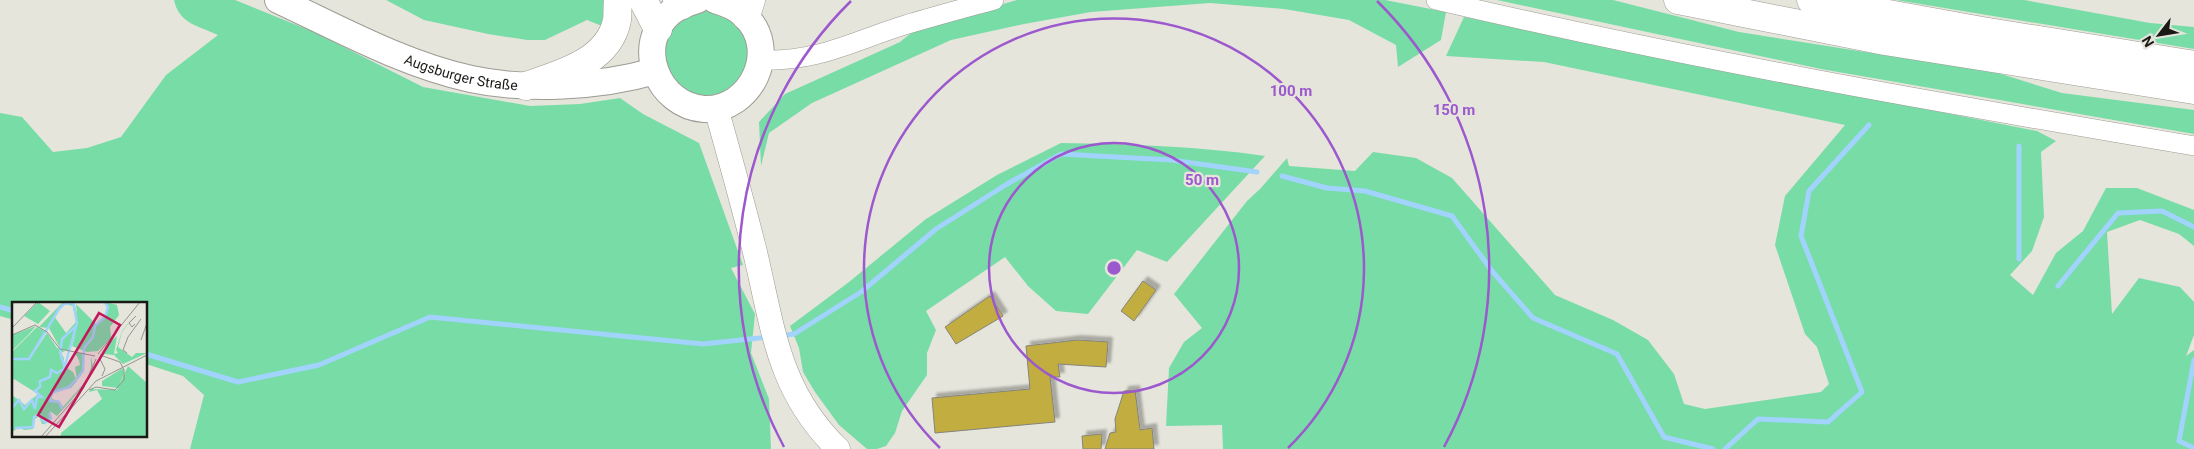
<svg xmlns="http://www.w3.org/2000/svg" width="2194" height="449" font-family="Roboto,sans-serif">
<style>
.green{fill:#78dca7}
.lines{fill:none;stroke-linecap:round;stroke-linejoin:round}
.stream{stroke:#a1d3fc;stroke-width:5}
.building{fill:#c1ad40;stroke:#85847c;filter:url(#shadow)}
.minor-casing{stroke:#9d9c94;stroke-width:20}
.tertiary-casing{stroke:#9d9c94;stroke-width:25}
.secondary-casing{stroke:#9d9c94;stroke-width:28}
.trunk-casing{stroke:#9d9c94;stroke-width:29}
.minor{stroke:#fff;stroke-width:19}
.tertiary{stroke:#fff;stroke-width:24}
.secondary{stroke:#fff;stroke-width:26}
.trunk{stroke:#fff;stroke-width:28}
.ring{fill:none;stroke:#9c58cd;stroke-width:2.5}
.labels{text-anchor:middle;stroke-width:4.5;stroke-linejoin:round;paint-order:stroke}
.street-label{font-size:14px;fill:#191916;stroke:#e6e5dc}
.inset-river{fill:none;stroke:#a1d3fc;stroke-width:2.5}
.inset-road{fill:none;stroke:#94938d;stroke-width:1}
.view{fill:#c2185b;fill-opacity:0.15;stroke:#c2185b;stroke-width:2.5}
.inset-edge{fill:none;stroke:#191916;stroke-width:2.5}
.centre{fill:#9c58cd;stroke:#e6e5dc;stroke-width:2.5}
.ring-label{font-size:15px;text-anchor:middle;font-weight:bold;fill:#9c58cd;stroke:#e6e5dc;stroke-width:4.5;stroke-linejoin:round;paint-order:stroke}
</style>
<defs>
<filter id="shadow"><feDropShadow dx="4.5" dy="-4.5" stdDeviation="1" flood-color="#0004"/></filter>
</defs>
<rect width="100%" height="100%" fill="#e6e5dc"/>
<g class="green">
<path d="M 174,0 L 235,0 L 314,32 L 423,87 L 530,106 L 580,104 L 620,98 L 643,114 L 699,143 L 743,265 L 731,268 L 755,314 L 751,353 L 769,399 L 771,449 L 190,449 L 204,395 L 183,376 L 146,364 L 146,303 L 14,303 L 14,320 L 0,316 L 0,113 L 22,117 L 53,152 L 87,148 L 121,137 L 166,75 L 218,35 C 199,26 179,24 174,0 Z"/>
<path d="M 386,0 L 605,0 L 602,26 L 587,20 L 545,40 L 527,40 L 488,34 L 424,20 Z"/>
<path d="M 715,0 L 760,43 L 729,104 L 670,94 L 658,29 Z"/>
<path d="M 1017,0 L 1385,0 L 1446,12 L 1441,40 L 1398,67 L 1396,45 L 1349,20 L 1284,9 L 1210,3 L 1091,12 L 1024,24 L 951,40 L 812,103 L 769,133 L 761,166 L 759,122 L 785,94 L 900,42 L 916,29 Z"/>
<path d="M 1497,0 L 1613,0 L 1739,32 L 1998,73 L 2062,93 L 2194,110 L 2194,134 L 1821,69 Z"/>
<path d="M 1896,0 L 2024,0 L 2150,23 L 2194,27 L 2194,49 Z"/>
<path d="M 1464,17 L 2037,131 L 2056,141 L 2041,152 L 2044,217 L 2032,251 L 2010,275 L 2033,295 L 2056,253 L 2083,231 L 2106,188 L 2137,188 L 2194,210 L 2194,246 L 2179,234 L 2140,220 L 2107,232 L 2112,314 L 2139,278 L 2180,287 L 2194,302 L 2194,335 L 2186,356 L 2194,350 L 2194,449 L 1223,449 L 1222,425 L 1166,426 L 1169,368 L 1184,342 L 1202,328 L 1174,294 L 1247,201 L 1260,189 L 1287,158 L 1289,166 L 1355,171 L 1373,152 L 1416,158 L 1452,178 L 1555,295 L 1613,320 L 1648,340 L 1674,374 L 1684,404 L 1705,409 L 1821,392 L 1829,384 L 1817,347 L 1805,334 L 1775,245 L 1785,196 L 1845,125 L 1544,62 L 1446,56 Z"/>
<path d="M 1061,143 C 1129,144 1197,146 1265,156 L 1167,262 L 1137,250 L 1088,314 L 1056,311 L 1028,286 L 1005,257 L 926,311 L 936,330 L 927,353 L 927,375 L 902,411 L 895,433 L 886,446 L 877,449 L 867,449 L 839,425 L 815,392 L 803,372 L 799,348 L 790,326 L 849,282 L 926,219 L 997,175 Z"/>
</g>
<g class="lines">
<g class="stream">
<path d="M 1282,176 L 1327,188 L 1365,191 L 1452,216 L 1492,271 L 1533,318 L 1617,354 L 1664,437 L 1713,449"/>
<path d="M 2019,259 L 2019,146"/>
<path d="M 2058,286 L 2118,213 L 2162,211 L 2194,227"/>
<path d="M 0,307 L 14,311"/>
<path d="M 780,336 L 794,334 L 861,292 L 936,229 L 1007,184 L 1061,154 L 1171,160 L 1257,172"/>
<path d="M 146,354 L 238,382 L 319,365 L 430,317 L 703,344 L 769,337"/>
<path d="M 2194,360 L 2179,441 L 2194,448"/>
<path d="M 1725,449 L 1758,419 L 1828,422 L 1862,392 L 1801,236 L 1809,191 L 1869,125"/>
</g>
</g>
<g class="building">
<path d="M 1143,281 L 1156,290 L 1134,321 L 1121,311 Z"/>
<path d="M 990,296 L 1003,316 L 956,344 L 945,327 Z"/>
<path d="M 1077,340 L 1108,342 L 1106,367 L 1058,364 L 1060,377 L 1050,377 L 1055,422 L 935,433 L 932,398 L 1030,389 L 1026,346 Z"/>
<path d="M 1135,390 L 1140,430 L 1152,428 L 1154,449 L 1105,449 L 1110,433 L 1116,432 L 1115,419 L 1124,391 Z"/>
<path d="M 1102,434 L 1101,449 L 1083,449 L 1082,436 Z"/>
</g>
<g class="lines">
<defs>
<g id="minor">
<path d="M 1436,0 C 1687,59 1940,103 2194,146"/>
<path d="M 761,60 C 819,62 853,41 905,25 C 935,16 965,8 994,0"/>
</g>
<path id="tertiary" d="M 716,108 C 729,154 742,201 754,248 C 773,326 777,390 838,449"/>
<g id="secondary">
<path id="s1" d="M 278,0 C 340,29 403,64 471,79 C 526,91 600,87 655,71"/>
<path d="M 697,0 C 687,3 678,6 670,13 C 633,45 658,106 704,109 C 752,111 780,49 745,16 C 737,7 727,4 715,0"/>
</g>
<g id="trunk">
<path d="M 643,0 L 658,29"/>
<path d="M 677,0 L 682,5"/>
<path d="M 1678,0 L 1885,41 L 2194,90"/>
<path d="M 1811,0 L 1982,31 L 2194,65"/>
<path d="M 746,16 L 751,0"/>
<path d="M 526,86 C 560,74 609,62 617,20 C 618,13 617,6 618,0"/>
</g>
</defs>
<use href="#minor" class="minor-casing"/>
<use href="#tertiary" class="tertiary-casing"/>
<use href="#secondary" class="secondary-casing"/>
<use href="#trunk" class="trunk-casing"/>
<use href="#minor" class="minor"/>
<use href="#tertiary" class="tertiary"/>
<use href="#secondary" class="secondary"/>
<use href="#trunk" class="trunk"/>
</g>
<g class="ring">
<circle cx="1114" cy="268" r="125"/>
<path d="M940 448A250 250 0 1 1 1288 448"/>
<path d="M784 447A375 375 0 0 1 851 1M1377 1A375 375 0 0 1 1444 447"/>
</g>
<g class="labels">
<g class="street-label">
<text dy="5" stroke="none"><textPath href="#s1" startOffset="198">Augsburger Straße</textPath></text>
</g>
</g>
<g transform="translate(12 302)">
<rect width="135" height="135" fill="#e6e5dc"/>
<path d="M 26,0 L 38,9 L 26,22 L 12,14 ZM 51,0 L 62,0 L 65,12 L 64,2 L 84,22 L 93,14 L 96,5 L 93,0 L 105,3 L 107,13 L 98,25 L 99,36 L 86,49 L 75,50 L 60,44 L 65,29 L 57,50 L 48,46 L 37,26 L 27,25 ZM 52,2 L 61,4 L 64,20 L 54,31 L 42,14 ZM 122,14 L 110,30 L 106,45 L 120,55 L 124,51 L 135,51 L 111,62 L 102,53 L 91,52 L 95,43 L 105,34 L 102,52 L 106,51 L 104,48 L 110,29 ZM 24,24 L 17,32 L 0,49 L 0,33 ZM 25,25 L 34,30 L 18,57 L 35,31 L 45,46 L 53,49 L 49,51 L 52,56 L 51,69 L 55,66 L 61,70 L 65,79 L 59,86 L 42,90 L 39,97 L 47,99 L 51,105 L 74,79 L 79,66 L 79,54 L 81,65 L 74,81 L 45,114 L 38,109 L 40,116 L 33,122 L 30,122 L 27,114 L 23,117 L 21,127 L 12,128 L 7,125 L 0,130 L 0,93 L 13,103 L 26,92 L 2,77 L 0,79 L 0,50 ZM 71,51 L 72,69 L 65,78 L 63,65 L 68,63 L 67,58 L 63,51 ZM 116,64 L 135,81 L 135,135 L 49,135 L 49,131 L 90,97 L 85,88 L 77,90 L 79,87 L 105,88 ZM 111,66 L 112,71 L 106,86 L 90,84 L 90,79 Z" fill="#78dca7" fill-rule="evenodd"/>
<path class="inset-river" d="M 0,57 L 17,57 L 47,7 L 52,2 L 61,1M 52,63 L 48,51 L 50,37 L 64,24M 65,77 L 71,68 L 72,46 L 81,35 L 83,24 L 93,15 L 96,5 L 93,0M 0,106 L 7,98 L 12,107 L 20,98 L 23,107 L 25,95 L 30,95 L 23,89 L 28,85 L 28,79 L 38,75 L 39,68 L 45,71 L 52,67 L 65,21 L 61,0M 50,107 L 47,100 L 38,99 L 39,91 L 57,85 L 64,78M 3,126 L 21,125 L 22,115 L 27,112 L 33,121 L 39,116 L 37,111"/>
<path class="inset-road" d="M 123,22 L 120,25 L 117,21 L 124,14M 0,26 L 25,0M 0,33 L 23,23 L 35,30 L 48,47 L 83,54M 129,38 L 135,21M 115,51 L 111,48 L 116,35 L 129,17M 86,52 L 128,0M 88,57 L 93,67 L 90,74M 77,88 L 84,85 L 103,88 L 112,78 L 112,68 L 108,60 L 88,53M 29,135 L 71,87 L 84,57M 33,135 L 84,79 L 135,53"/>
<path class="view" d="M 87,11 L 108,23 L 47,125 L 26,113 Z"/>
<rect width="135" height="135" class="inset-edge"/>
</g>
<circle cx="1114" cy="268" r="8" class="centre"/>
<g class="ring-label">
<text x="1291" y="96">100 m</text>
<text x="1454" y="115">150 m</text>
<text x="1202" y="185">50 m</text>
</g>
<g transform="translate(2159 35) rotate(239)" stroke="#e6e5dc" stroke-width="4" paint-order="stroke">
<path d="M0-4L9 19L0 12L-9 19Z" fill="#191916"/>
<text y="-8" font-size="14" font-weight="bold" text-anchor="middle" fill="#191916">N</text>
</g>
</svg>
